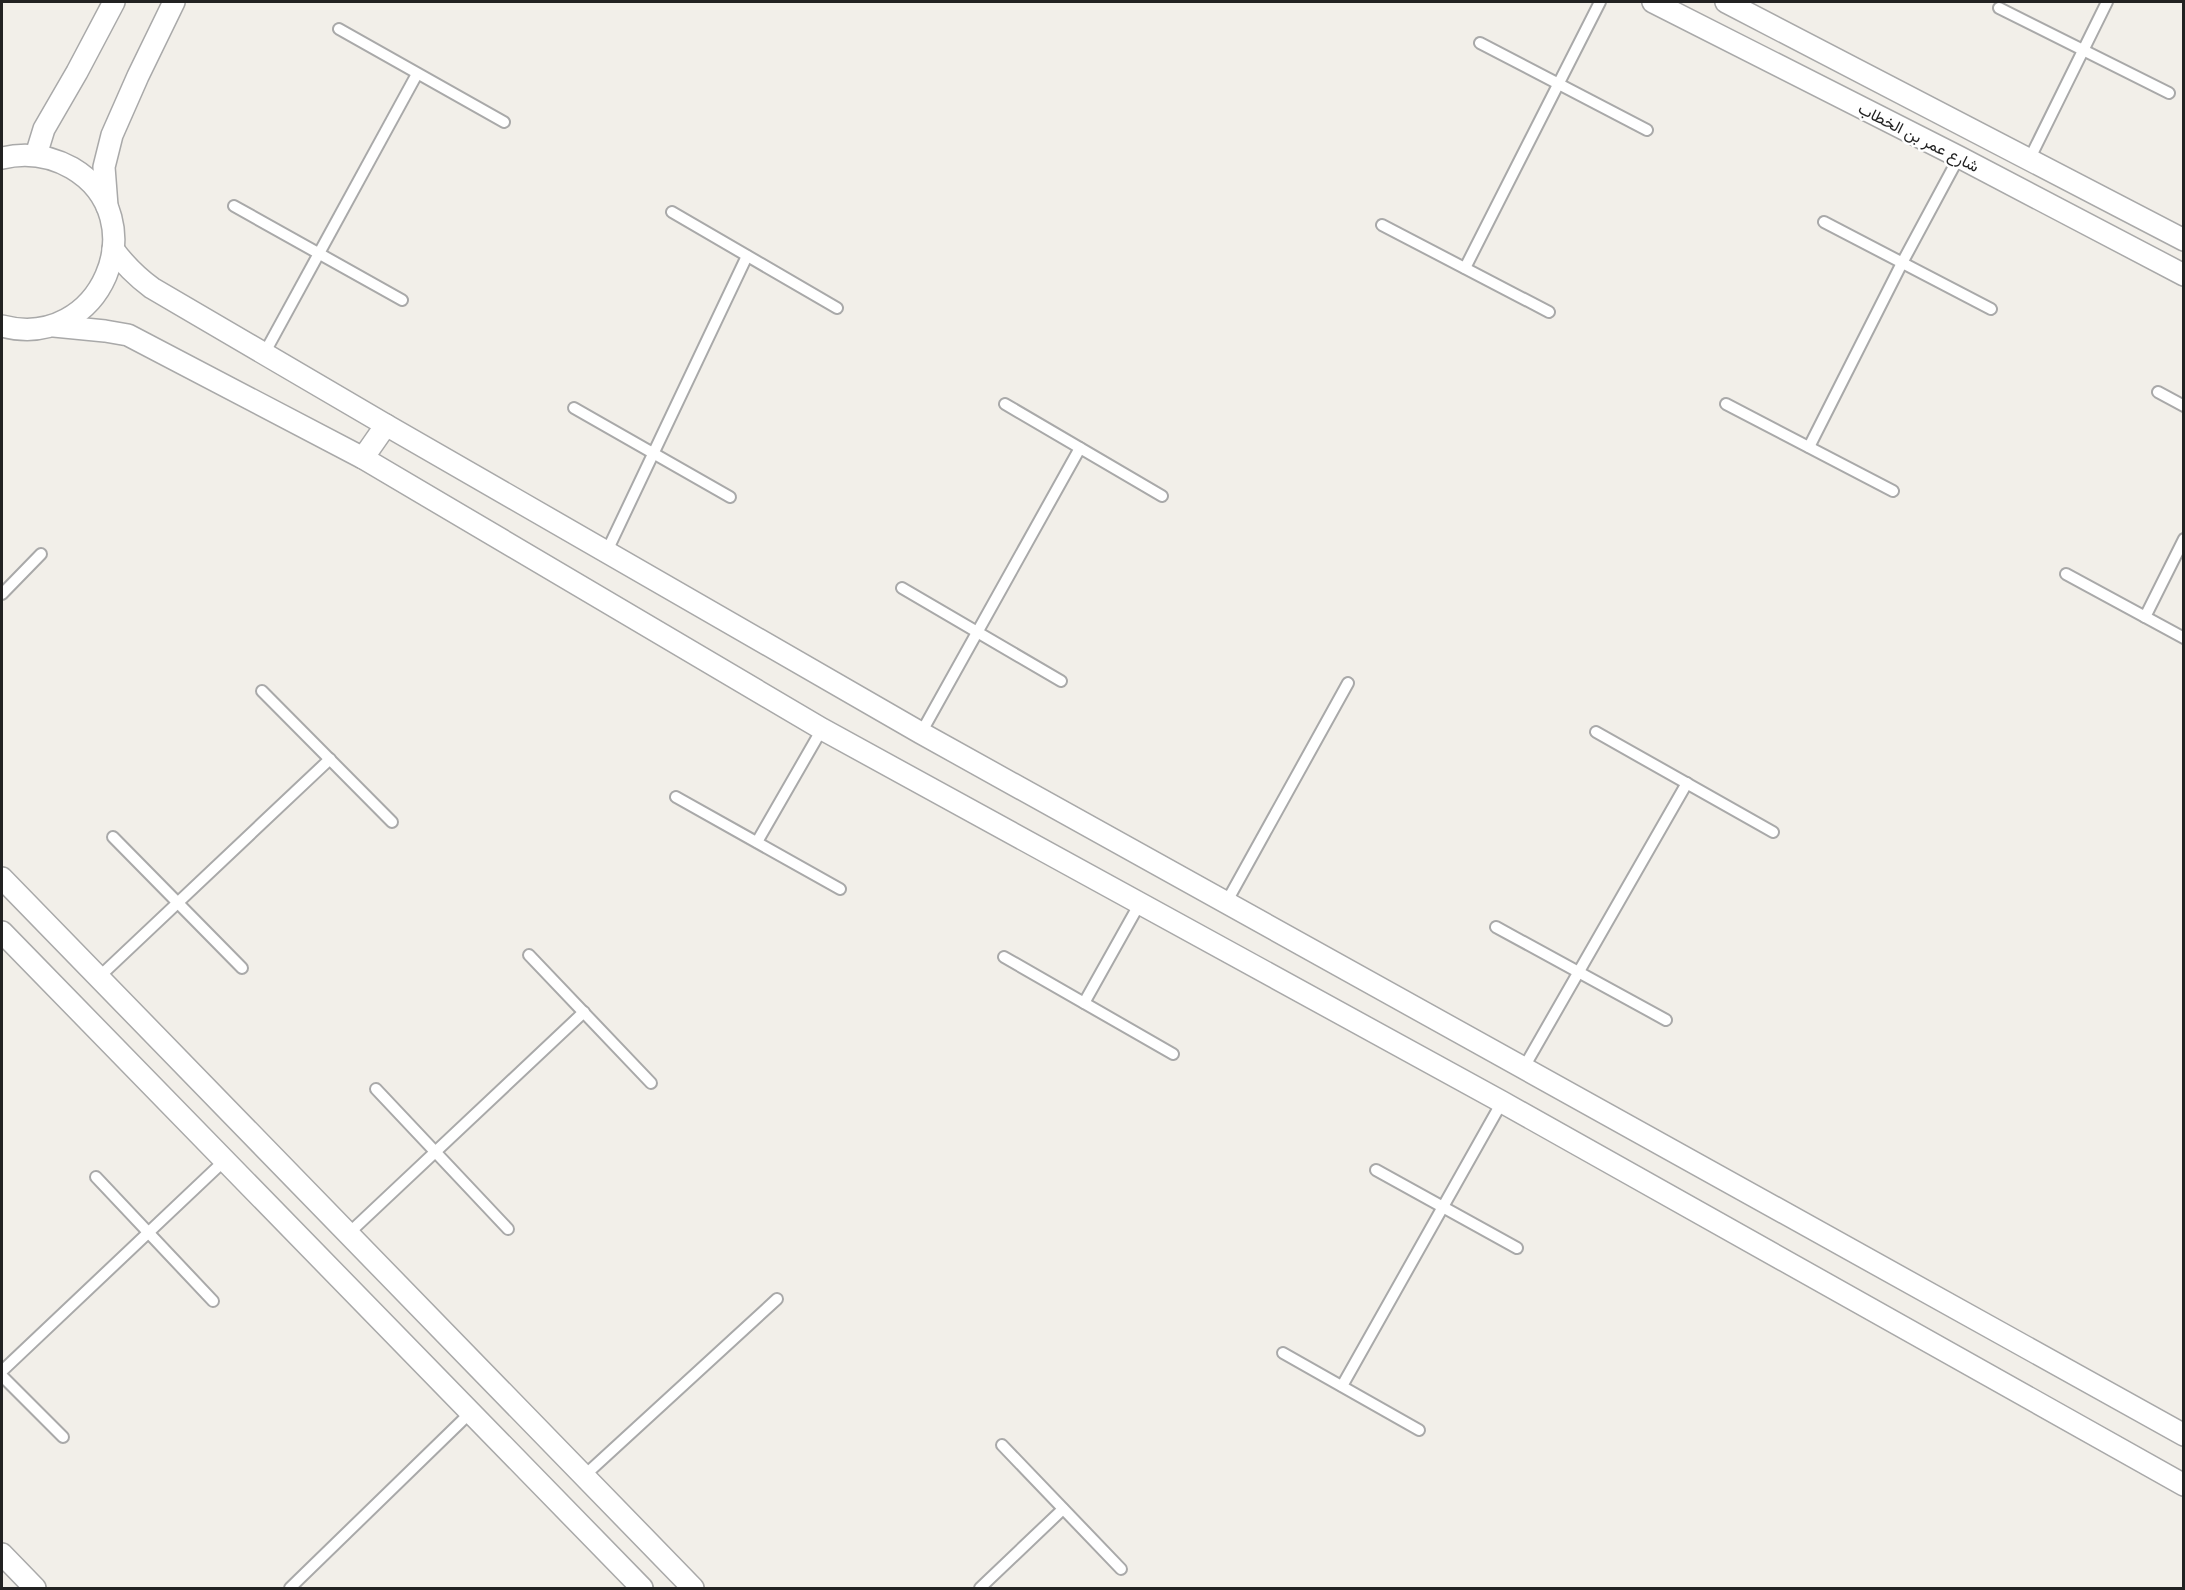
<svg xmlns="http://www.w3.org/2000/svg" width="2185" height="1590" font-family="Poppins,Vazirmatn,sans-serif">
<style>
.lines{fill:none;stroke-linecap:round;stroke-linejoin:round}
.service-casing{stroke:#a9a9a9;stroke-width:14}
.minor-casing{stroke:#a9a9a9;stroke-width:24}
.service{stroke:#fff;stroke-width:10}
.minor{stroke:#fff;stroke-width:21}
.labels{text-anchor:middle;stroke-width:5;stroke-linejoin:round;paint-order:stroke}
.street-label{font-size:16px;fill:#222;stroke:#fff}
</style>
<rect width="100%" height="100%" fill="#f2efe9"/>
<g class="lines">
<defs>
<g id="service">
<path d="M 1999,8 L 2169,93"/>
<path d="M 339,29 L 504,122"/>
<path d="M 1480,43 L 1647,130"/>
<path d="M 2029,160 L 2107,2"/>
<path d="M 234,206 L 402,300"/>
<path d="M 672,212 L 837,308"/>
<path d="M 1824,222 L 1991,309"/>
<path d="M 1382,225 L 1549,312"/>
<path d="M 1465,268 L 1600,2"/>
<path d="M 264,354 L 417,74"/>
<path d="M 2158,392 L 2184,406"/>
<path d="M 1005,404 L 1162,496"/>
<path d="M 1726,404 L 1893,491"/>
<path d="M 574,408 L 730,497"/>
<path d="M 1809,447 L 1902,263 L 1959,157"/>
<path d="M 607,551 L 747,256"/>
<path d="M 2066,574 L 2184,638"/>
<path d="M 902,588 L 1061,681"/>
<path d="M 2,594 L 41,554"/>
<path d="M 2145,617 L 2184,539"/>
<path d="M 262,691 L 392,822"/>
<path d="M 1596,732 L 1773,832"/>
<path d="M 921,733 L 1080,448"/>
<path d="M 676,797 L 840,889"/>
<path d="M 113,837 L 242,968"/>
<path d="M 757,842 L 822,729"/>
<path d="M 1226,903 L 1348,683"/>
<path d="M 1496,927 L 1666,1020"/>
<path d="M 529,955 L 651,1083"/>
<path d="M 1004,957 L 1173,1054"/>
<path d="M 98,978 L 330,759"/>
<path d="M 1084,1003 L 1140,903"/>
<path d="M 1523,1069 L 1687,783"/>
<path d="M 376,1089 L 508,1229"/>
<path d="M 1376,1170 L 1517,1248"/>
<path d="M 96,1177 L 213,1301"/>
<path d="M 348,1234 L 584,1012"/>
<path d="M 1283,1353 L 1419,1430"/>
<path d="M 2,1371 L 224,1161"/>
<path d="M 2,1376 L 63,1437"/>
<path d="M 1342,1386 L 1502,1102"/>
<path d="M 1002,1445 L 1121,1569"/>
<path d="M 584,1476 L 777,1299"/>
<path d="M 290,1588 L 470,1413"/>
<path d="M 980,1588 L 1063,1509"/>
</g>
<g id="minor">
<path d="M 1653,2 L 1959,157 L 2184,275"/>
<path d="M 1726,2 L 2184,240"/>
<path d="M 36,155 L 44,129 L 77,72 L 114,2"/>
<path d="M 2,158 C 27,152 49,155 72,168 C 157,218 101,352 2,326"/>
<path d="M 107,206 L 104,167 L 112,135 L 138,76 L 174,2"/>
<path d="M 113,249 C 124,264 137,277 152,288 L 386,425 L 921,733 L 2184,1435"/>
<path d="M 54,326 L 105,331 L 128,335 L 363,458 L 822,729 L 1502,1102 L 2184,1485"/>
<path d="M 363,458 L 386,425"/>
<path d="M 2,878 L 693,1588"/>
<path d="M 2,932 L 642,1588"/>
<path d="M 2,1554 L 35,1588"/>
</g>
</defs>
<use href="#service" class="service-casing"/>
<use href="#minor" class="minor-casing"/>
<use href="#service" class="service"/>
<use href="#minor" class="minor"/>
</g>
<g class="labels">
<g class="street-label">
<text transform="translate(1919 137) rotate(27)" y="6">شارع عمر بن الخطاب</text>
</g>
</g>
<rect width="2185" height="1590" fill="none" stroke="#222222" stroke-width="6"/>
</svg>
